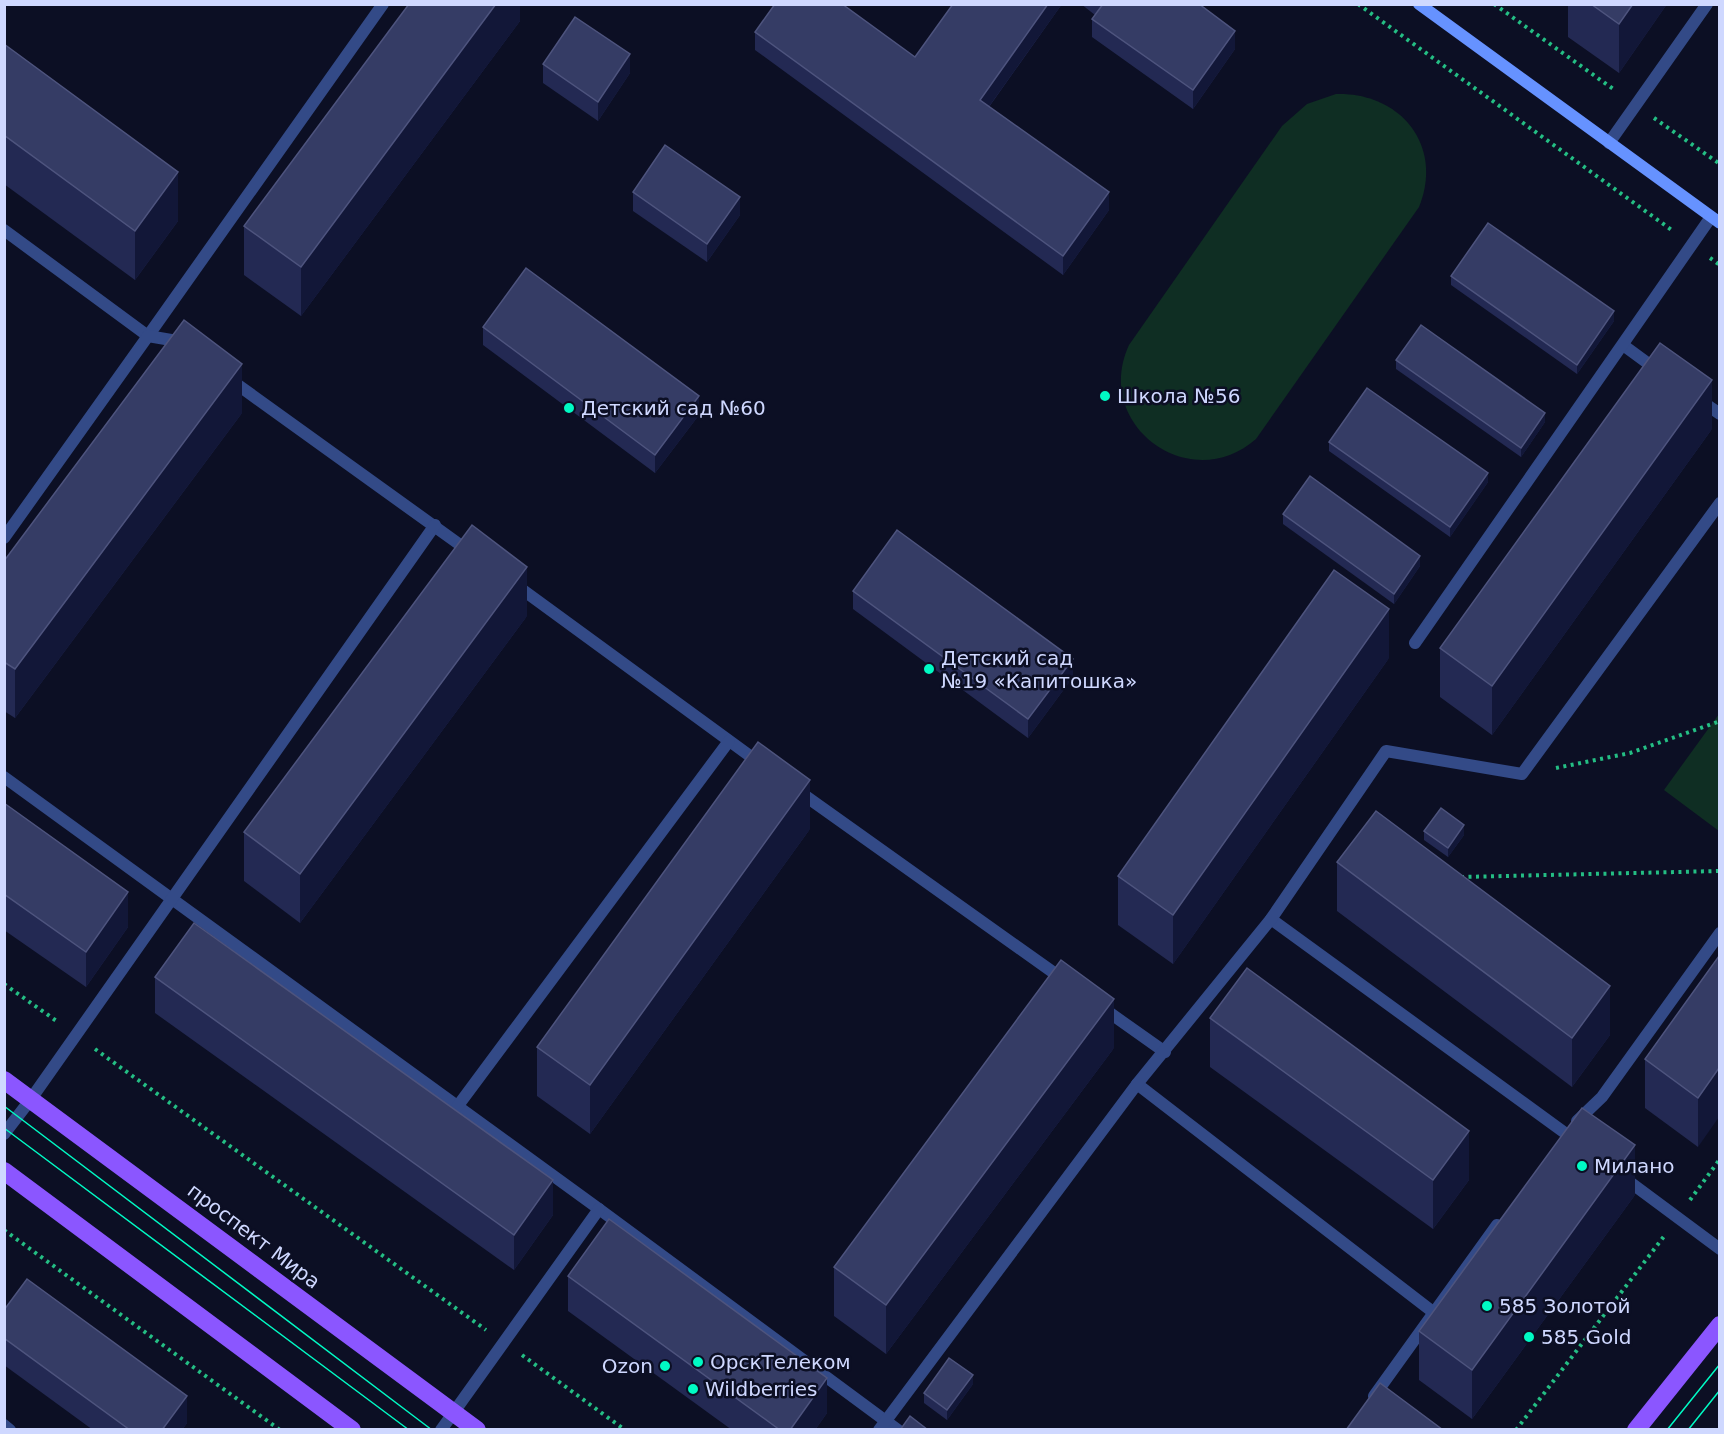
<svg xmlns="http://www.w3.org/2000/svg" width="1724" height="1434" font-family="'DejaVu Sans',sans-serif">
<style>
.green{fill:#0f2e23}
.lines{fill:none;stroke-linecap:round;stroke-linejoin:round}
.path{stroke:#24be84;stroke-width:4;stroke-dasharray:3 4.5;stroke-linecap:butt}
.lane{stroke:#334a87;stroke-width:12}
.street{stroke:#334a87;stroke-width:12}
.secondary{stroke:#6692ff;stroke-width:12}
.primary{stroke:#8b56ff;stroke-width:18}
.tram{stroke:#00fac4;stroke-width:1.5}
.wall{fill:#232953}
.shaded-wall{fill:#121738}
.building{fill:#353c65;stroke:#4e547e;stroke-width:1.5}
.poi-dot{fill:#00fac4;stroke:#0c0f24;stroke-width:2}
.labels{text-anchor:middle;stroke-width:5;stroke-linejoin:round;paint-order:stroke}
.poi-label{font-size:20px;fill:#cfd8ff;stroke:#0c0f24;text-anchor:start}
.street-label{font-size:20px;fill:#cfd8ff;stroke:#0c0f24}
</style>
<rect width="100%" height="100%" fill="#0c0f24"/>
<g class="green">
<path d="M 1336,94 C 1400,92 1444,145 1419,207 L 1256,439 C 1190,497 1092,425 1129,345 L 1282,126 L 1307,104 Z"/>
<path d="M 1719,714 L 1719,831 L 1664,790 Z"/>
</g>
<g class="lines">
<g class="path">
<path d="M 1358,4 L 1673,231"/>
<path d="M 1494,4 L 1616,91"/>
<path d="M 1654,118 L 1720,164"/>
<path d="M 1710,258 L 1720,265"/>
<path d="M 1556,768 L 1630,753 L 1720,721"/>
<path d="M 1461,877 L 1720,871"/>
<path d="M 4,984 L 58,1022"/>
<path d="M 95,1049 L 486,1330"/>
<path d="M 1690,1200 L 1720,1159"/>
<path d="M 4,1230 L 280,1430"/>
<path d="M 522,1355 L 625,1430"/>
<path d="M 1516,1430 L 1665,1235"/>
</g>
<g class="lane">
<path d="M 1609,143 L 1707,4"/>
<path d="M 4,230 L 148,336 L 383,4"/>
<path d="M 1623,345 L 1657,370"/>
<path d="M 231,380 L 470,552"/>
<path d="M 1701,401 L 1720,414"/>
<path d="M 4,538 L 148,336 L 177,341 L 182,346"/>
<path d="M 516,585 L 761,764"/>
<path d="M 1415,643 L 1711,217"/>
<path d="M 4,777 L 599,1209 L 898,1430"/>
<path d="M 797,790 L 1064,980"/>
<path d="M 1271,919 L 1576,1141"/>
<path d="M 1100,1006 L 1165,1052"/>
<path d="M 1137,1084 L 1433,1312"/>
<path d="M 31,1099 L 435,525"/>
<path d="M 457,1107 L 729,741"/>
<path d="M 1577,1121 L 1602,1097 L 1720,933"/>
<path d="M 1623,1177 L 1720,1249"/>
<path d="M 1374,1396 L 1497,1225"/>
<path d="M 454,1412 L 599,1209"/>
<path d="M 4,1425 L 10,1430"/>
<path d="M 879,1430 L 1137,1084 L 1271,919 L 1386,751 L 1522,774 L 1720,503"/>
</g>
<g class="street">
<path d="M 4,1134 L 31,1099"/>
<path d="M 441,1430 L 454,1412"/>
</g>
<path class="secondary" d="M 1419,4 L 1720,223"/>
<g class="primary">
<path d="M 4,1080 L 477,1430"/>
<path d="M 4,1171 L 352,1430"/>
<path d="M 1636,1430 L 1720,1325"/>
</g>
<g class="tram">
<path d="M 4,1106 L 432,1430"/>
<path d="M 4,1128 L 409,1430"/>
<path d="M 1667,1430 L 1720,1364"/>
<path d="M 1688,1430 L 1720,1390"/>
</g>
</g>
<g class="wall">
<path d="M 520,4 L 520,21 L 301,316 L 244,275 L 244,226 Z"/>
<path d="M 953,4 L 1062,4 L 989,107 L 1109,210 L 1063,275 L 755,50 L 755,32 L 915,57 Z"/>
<path d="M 1081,4 L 1199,4 L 1235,49 L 1193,109 L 1092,37 L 1092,19 L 1095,15 Z"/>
<path d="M 1568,4 L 1667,4 L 1619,73 L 1568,37 Z"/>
<path d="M 4,44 L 178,221 L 135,280 L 4,184 Z"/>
<path d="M 543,64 L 630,73 L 598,121 L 543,83 Z"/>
<path d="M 633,192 L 740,215 L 707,262 L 633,211 Z"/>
<path d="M 1451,276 L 1614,321 L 1577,374 L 1451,285 Z"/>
<path d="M 483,327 L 699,415 L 655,473 L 483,345 Z"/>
<path d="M 1396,360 L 1545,422 L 1521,457 L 1396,369 Z"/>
<path d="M 242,413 L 15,718 L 4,711 L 4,561 Z"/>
<path d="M 1712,429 L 1492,735 L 1440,697 L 1440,648 Z"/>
<path d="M 1329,442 L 1488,482 L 1450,537 L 1329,451 Z"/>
<path d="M 1283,514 L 1420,566 L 1394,604 L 1283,524 Z"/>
<path d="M 853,591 L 1073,677 L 1028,738 L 853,609 Z"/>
<path d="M 527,616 L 300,923 L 244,881 L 244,832 Z"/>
<path d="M 1389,658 L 1173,964 L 1118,925 L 1118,876 Z"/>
<path d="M 4,803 L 128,927 L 86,987 L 4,930 Z"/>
<path d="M 810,829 L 590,1134 L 537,1096 L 537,1047 Z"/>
<path d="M 1424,831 L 1464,835 L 1448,857 L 1424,840 Z"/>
<path d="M 1337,862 L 1610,1035 L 1572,1087 L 1337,911 Z"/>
<path d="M 1719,956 L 1698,1147 L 1645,1108 L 1645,1059 Z"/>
<path d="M 155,977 L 553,1215 L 514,1270 L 155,1013 Z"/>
<path d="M 1210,1018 L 1469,1180 L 1433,1229 L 1210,1067 Z"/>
<path d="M 1114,1048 L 886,1354 L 834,1316 L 834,1267 Z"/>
<path d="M 1635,1195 L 1472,1419 L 1419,1380 L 1419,1331 Z"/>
<path d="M 568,1276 L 827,1413 L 815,1430 L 732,1430 L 568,1311 Z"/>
<path d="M 4,1310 L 187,1423 L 182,1430 L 93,1430 L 4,1365 Z"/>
<path d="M 973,1384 L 947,1420 L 924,1403 L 924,1393 Z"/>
</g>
<g class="shaded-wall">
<path d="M 496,4 L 520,4 L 520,21 L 301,316 L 301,267 Z"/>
<path d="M 1048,4 L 1062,4 L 980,119 L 980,100 Z"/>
<path d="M 1633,4 L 1667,4 L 1619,73 L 1619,24 Z"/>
<path d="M 1235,31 L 1235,49 L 1193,109 L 1193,90 Z"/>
<path d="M 630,54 L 630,73 L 598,121 L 598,102 Z"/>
<path d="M 178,172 L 178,221 L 135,280 L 135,231 Z"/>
<path d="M 1109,192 L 1109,210 L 1063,275 L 1063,256 Z"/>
<path d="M 740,197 L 740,215 L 707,262 L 707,244 Z"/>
<path d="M 1614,311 L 1614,321 L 1577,374 L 1577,365 Z"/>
<path d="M 242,364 L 242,413 L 15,718 L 15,669 Z"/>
<path d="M 1712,380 L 1712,429 L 1492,735 L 1492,686 Z"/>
<path d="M 699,396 L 699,415 L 655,473 L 655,455 Z"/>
<path d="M 1545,413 L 1545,422 L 1521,457 L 1521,448 Z"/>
<path d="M 1488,473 L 1488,482 L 1450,537 L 1450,527 Z"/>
<path d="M 1420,556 L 1420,566 L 1394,604 L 1394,594 Z"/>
<path d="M 527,567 L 527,616 L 300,923 L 300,874 Z"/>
<path d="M 1389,609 L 1389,658 L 1173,964 L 1173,915 Z"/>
<path d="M 1073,659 L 1073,677 L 1028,738 L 1028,719 Z"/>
<path d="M 810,780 L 810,829 L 590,1134 L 590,1085 Z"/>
<path d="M 1464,825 L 1464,835 L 1448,857 L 1448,848 Z"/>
<path d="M 128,892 L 128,927 L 86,987 L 86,952 Z"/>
<path d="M 1610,986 L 1610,1035 L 1572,1087 L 1572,1038 Z"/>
<path d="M 1114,999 L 1114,1048 L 886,1354 L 886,1305 Z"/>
<path d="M 1719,1068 L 1719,1117 L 1698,1147 L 1698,1098 Z"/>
<path d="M 1469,1131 L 1469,1180 L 1433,1229 L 1433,1180 Z"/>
<path d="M 1635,1145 L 1635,1195 L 1472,1419 L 1472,1370 Z"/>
<path d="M 553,1180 L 553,1215 L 514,1270 L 514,1235 Z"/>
<path d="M 973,1375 L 973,1384 L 947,1420 L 947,1410 Z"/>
<path d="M 827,1378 L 827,1413 L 815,1430 L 790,1430 Z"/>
<path d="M 187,1396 L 187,1423 L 182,1430 L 162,1430 Z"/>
</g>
<g class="building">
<path d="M 409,4 L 496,4 L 301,267 L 244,226 Z"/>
<path d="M 775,4 L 842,4 L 915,57 L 953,4 L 1048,4 L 980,100 L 1109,192 L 1063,256 L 755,32 Z"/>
<path d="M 1103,4 L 1199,4 L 1235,31 L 1193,90 L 1092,19 Z"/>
<path d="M 1591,4 L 1633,4 L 1619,24 Z"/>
<path d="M 575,17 L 630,54 L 598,102 L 543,64 Z"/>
<path d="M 4,44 L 178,172 L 135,231 L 4,135 Z"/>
<path d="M 665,145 L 740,197 L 707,244 L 633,192 Z"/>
<path d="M 1488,223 L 1614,311 L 1577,365 L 1451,276 Z"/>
<path d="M 526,268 L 699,396 L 655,455 L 483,327 Z"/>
<path d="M 184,320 L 242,364 L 15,669 L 4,662 L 4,561 Z"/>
<path d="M 1421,325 L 1545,413 L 1521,448 L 1396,360 Z"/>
<path d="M 1660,343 L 1712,380 L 1492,686 L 1440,648 Z"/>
<path d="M 1367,388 L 1488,473 L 1450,527 L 1329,442 Z"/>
<path d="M 1310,476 L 1420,556 L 1394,594 L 1283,514 Z"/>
<path d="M 472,525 L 527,567 L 300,874 L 244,832 Z"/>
<path d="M 897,530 L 1073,659 L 1028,719 L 853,591 Z"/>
<path d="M 1334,570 L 1389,609 L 1173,915 L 1118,876 Z"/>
<path d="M 758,742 L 810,780 L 590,1085 L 537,1047 Z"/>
<path d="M 4,803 L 128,892 L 86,952 L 4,894 Z"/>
<path d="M 1441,808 L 1464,825 L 1448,848 L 1424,831 Z"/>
<path d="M 1376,811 L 1610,986 L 1572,1038 L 1337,862 Z"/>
<path d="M 194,923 L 553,1180 L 514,1235 L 155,977 Z"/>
<path d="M 1719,956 L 1719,1068 L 1698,1098 L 1645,1059 Z"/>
<path d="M 1061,960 L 1114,999 L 886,1305 L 834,1267 Z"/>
<path d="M 1247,968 L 1469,1131 L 1433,1180 L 1210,1018 Z"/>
<path d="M 1582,1108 L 1635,1145 L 1472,1370 L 1419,1331 Z"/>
<path d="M 609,1219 L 827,1378 L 790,1430 L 780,1430 L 568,1276 Z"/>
<path d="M 27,1279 L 187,1396 L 162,1430 L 130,1430 L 4,1338 L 4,1310 Z"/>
<path d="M 949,1358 L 973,1375 L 947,1410 L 924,1393 Z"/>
<path d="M 1380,1383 L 1443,1430 L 1346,1430 Z"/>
<path d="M 910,1416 L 928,1430 L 900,1430 Z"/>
</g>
<g class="poi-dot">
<circle cx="1105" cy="396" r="6"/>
<circle cx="569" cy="408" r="6"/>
<circle cx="929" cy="669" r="6"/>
<circle cx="1582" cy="1166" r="6"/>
<circle cx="1487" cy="1306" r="6"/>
<circle cx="1529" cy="1337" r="6"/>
<circle cx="698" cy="1362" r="6"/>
<circle cx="665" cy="1366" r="6"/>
<circle cx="693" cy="1389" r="6"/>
</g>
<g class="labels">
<g class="poi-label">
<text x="1117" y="403">Школа №56</text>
<text x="581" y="415">Детский сад №60</text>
<text x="941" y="665">Детский сад<tspan x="941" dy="23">№19 «Капитошка»</tspan></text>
<text x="1594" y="1173">Милано</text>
<text x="1499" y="1313">585 Золотой</text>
<text x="1541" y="1344">585 Gold</text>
<text x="710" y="1369">ОрскТелеком</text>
<text x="653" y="1373" text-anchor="end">Ozon</text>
<text x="705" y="1396">Wildberries</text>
</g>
<g class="street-label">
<text transform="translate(254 1236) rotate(37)" y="7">проспект Мира</text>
</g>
</g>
<rect width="1724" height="1434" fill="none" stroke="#cfd8ff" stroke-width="12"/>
</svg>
